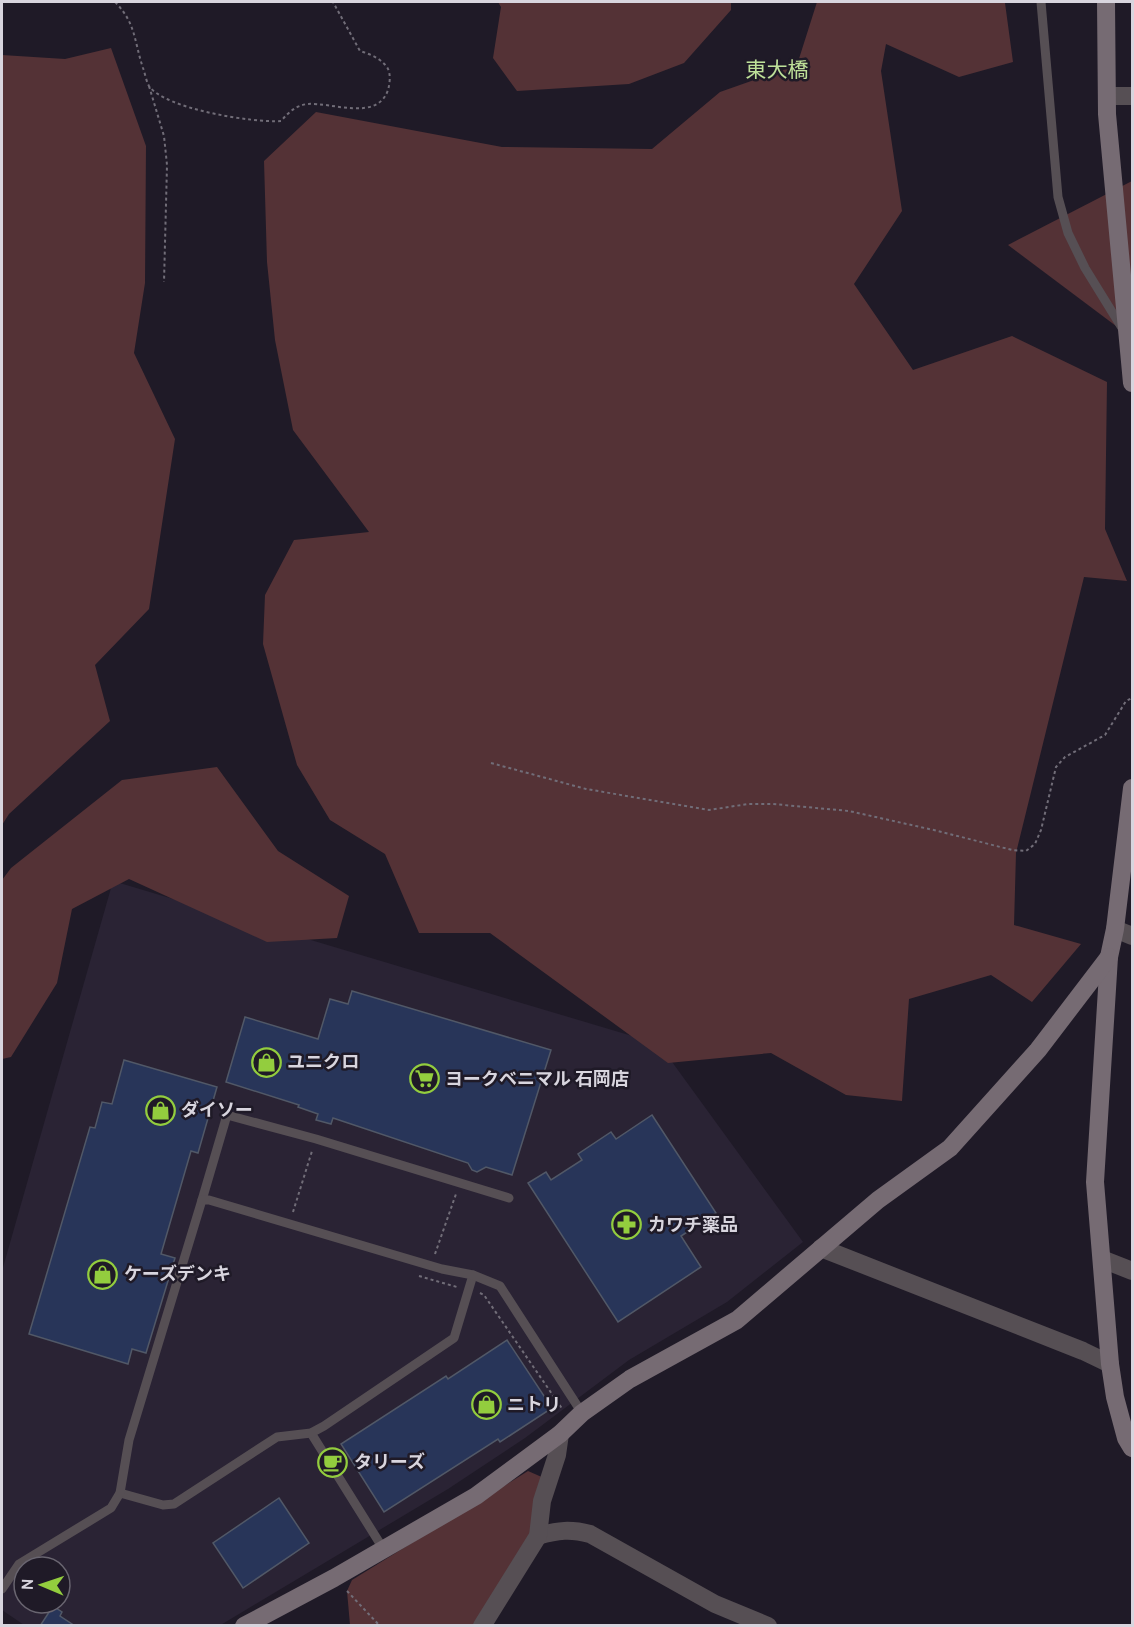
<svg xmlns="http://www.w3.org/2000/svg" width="1134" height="1627" font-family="Cabin,'Noto Sans JP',sans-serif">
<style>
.built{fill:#2a2334;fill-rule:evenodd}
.green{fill:#543236}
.building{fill:#283559;stroke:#515867;stroke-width:1.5}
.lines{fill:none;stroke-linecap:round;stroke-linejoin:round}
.path{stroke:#716d78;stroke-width:2;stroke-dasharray:3 3;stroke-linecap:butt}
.lane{stroke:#564f54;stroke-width:9}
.street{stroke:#564f54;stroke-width:18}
.secondary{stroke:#766b73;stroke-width:18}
.labels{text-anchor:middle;stroke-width:5;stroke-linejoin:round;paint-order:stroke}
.poi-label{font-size:18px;font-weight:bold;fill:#d8d5de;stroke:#1f1a27;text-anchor:start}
.quarter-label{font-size:21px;fill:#bee099;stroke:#1f1a27}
</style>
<rect width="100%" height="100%" fill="#1f1a27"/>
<path class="built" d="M 113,881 L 659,1044 L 803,1242 L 727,1302 L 629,1360 L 525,1438 L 448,1489 L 219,1626 L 24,1625 L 2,1610 L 2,1271 ZM 24,1567 L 60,1567 L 60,1603 L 24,1603 Z"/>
<g class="green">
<path d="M 498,2 L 731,2 L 731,10 L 684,63 L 629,84 L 517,91 L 493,58 L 501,7 Z"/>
<path d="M 817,2 L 1005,3 L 1013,62 L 959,77 L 886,44 L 881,71 L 902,211 L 854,284 L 913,370 L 1012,336 L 1107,382 L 1105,529 L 1127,581 L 1084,577 L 1016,853 L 1014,925 L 1081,944 L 1032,1002 L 991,975 L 909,999 L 902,1101 L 846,1095 L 771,1053 L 668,1063 L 490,933 L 419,933 L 385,854 L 330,820 L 297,765 L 263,644 L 265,595 L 294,540 L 369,532 L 293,430 L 275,340 L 267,262 L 264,161 L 316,112 L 502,147 L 652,149 L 720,92 L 797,65 Z"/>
<path d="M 111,48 L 146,146 L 145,283 L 134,353 L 175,439 L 149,609 L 95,665 L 110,721 L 9,814 L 2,825 L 2,55 L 65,59 Z"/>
<path d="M 1132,181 L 1132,338 L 1008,245 Z"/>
<path d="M 217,767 L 278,851 L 349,896 L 337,938 L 267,942 L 129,879 L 72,909 L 57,983 L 11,1057 L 2,1059 L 2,880 L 11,868 L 122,780 Z"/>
<path d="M 528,1471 L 544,1478 L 526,1554 L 477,1625 L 350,1625 L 347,1591 L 352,1580 Z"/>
</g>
<g class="building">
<path d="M 352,991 L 551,1050 L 512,1175 L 486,1167 L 477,1172 L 472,1170 L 468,1163 L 333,1118 L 331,1124 L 316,1120 L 318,1114 L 298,1107 L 299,1105 L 226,1082 L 245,1017 L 318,1039 L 330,999 L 348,1004 Z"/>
<path d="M 124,1060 L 217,1087 L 198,1153 L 191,1151 L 161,1254 L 175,1258 L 146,1353 L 132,1349 L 128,1364 L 29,1334 L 90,1127 L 95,1128 L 102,1102 L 112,1104 Z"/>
<path d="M 652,1115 L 716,1213 L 681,1236 L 701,1267 L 618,1322 L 528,1183 L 546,1172 L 551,1180 L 582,1160 L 578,1154 L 611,1132 L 616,1139 Z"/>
<path d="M 507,1340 L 552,1408 L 500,1442 L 498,1439 L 384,1512 L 341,1444 L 446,1376 L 448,1379 Z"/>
<path d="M 279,1498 L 309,1543 L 243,1588 L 213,1543 Z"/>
<path d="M 53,1606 L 62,1612 L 60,1616 L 75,1626 L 40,1626 Z"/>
</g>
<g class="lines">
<g class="path">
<path d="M 115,2 C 136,23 134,41 143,68 C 145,73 146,81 149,86 C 165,109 253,123 281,121 C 289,112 295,106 307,104 C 332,102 377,122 388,90 C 390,83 391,73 387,67 C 380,58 370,54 360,51 L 333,2"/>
<path d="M 149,86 L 164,136 L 167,165 L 164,282"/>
<path d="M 491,763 L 586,789 L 709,810 L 748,804 L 773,804 L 849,811 L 938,831 L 1012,850 L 1026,851 L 1035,844 L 1041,830 L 1056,767 L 1065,757 L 1105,735 L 1126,701 L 1132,698"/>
<path d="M 293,1212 L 312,1151"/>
<path d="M 435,1254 L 456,1194"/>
<path d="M 419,1276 L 457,1287"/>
<path d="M 480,1293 L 484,1295 L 563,1410"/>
<path d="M 347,1591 L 380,1626"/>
</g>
<g class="lane">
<path d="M 1041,2 L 1058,197 L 1068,233 L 1085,268 L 1122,328"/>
<path d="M 202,1200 L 227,1115 L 316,1139 L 509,1198"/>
<path d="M 311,1433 L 384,1550"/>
<path d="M 120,1493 L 163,1505 L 174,1504 L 277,1437 L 311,1433 L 324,1426 L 454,1338 L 473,1275"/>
<path d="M 2,1589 L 19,1564 L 111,1508 L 120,1493 L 129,1440 L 202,1200 L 209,1200 L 442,1269 L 473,1275 L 500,1286 L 582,1413"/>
</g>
<g class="street">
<path d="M 1107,96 L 1132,96"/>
<path d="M 1115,929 L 1132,936"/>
<path d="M 821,1248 L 1083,1351 L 1110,1364"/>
<path d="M 1102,1259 L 1132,1271"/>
<path d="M 538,1536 C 558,1530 571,1529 590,1534 L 715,1604 L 768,1626"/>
<path d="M 482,1626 L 538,1536 L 542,1501 L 557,1455 L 560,1434"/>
</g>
<g class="secondary">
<path d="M 1106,2 L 1107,114 L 1132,383"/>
<path d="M 1132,788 L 1115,929 L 1109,957 L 1095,1182 L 1110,1364 L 1115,1397 L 1126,1438 L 1132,1448"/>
<path d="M 244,1626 L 334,1578 L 476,1496 L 560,1434 L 582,1413 L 630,1379 L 737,1320 L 878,1200 L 950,1148 L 1038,1050 L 1109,957"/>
</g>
</g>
<defs>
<symbol id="shop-ring" viewBox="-11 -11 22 22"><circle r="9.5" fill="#1f1a27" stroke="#93cd3e" stroke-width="1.5"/><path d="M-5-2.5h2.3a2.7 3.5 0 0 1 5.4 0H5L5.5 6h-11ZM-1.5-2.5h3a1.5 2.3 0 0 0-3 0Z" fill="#93cd3e"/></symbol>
<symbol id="supermarket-ring" viewBox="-11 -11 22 22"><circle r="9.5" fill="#1f1a27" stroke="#93cd3e" stroke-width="1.5"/><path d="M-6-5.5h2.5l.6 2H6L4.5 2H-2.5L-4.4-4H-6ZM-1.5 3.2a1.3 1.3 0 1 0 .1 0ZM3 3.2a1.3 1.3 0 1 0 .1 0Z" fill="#93cd3e"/></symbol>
<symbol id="pharmacy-ring" viewBox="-11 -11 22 22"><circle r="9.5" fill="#1f1a27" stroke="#93cd3e" stroke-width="1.5"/><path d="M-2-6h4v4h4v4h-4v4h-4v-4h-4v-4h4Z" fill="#93cd3e"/></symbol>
<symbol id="cafe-ring" viewBox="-11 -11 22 22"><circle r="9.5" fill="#1f1a27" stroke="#93cd3e" stroke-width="1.5"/><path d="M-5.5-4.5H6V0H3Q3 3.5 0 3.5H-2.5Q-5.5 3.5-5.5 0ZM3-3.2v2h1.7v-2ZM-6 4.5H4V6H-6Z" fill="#93cd3e"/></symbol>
</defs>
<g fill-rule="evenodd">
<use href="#shop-ring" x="250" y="1046" width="33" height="33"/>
<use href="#supermarket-ring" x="408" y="1062" width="33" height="33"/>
<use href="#shop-ring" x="144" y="1094" width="33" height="33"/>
<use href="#pharmacy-ring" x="610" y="1208" width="33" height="33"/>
<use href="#shop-ring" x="86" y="1258" width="33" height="33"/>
<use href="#shop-ring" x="470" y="1388" width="33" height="33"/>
<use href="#cafe-ring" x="316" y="1446" width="33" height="33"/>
</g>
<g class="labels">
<g class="poi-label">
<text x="287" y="1068">ユニクロ</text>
<text x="445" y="1085">ヨークベニマル 石岡店</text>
<text x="181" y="1116">ダイソー</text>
<text x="648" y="1231">カワチ薬品</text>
<text x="124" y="1280">ケーズデンキ</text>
<text x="507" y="1411">ニトリ</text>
<text x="354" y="1468">タリーズ</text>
</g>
<g class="quarter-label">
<text x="777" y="77">東大橋</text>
</g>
</g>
<rect width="1134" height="1627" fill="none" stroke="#d8d5de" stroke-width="6"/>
<g transform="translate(42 1585) rotate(272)"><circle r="28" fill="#1f1a27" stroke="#696570" stroke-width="1.5"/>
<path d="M0-4.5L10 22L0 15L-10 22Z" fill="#93cd3e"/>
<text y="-9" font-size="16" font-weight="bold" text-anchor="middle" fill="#d8d5de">N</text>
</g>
</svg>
